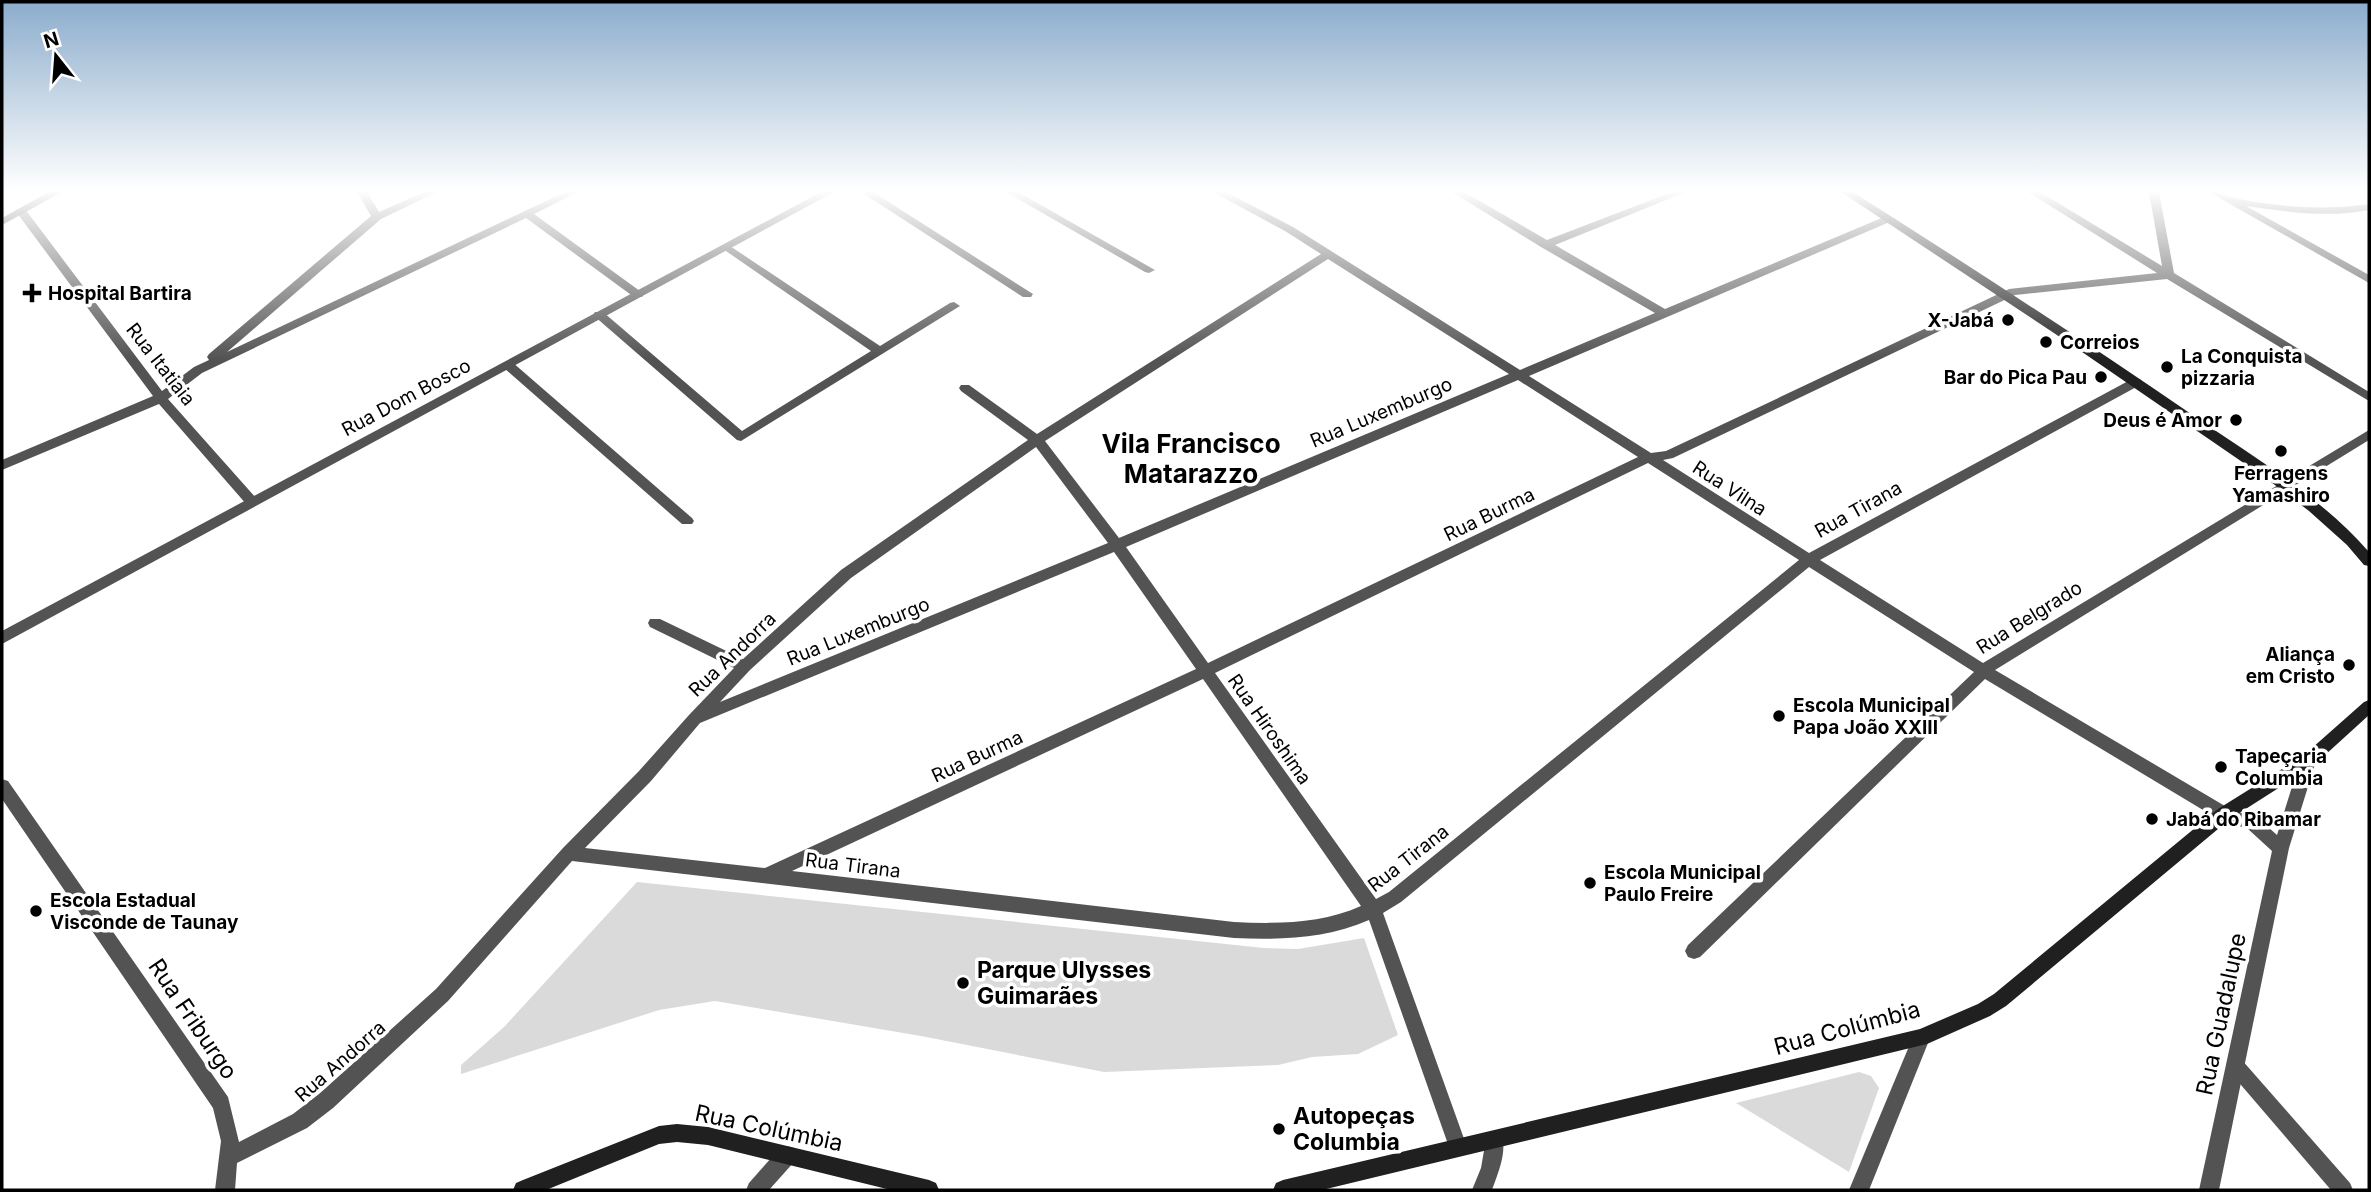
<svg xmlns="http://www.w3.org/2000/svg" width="2371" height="1192" font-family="Inter,sans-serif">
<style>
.green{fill:#dadada}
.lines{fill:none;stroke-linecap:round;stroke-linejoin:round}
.minor{fill:#535353;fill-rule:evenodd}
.tertiary{fill:#535353;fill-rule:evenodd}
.secondary{fill:#202020;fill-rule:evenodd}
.poi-dot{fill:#000;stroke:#fff;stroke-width:2.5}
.labels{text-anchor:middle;stroke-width:7;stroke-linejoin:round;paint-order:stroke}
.poi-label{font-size:19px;font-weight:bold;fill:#000;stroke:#fff;text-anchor:start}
.street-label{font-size:19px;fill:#000;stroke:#fff}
.near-poi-label{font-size:23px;font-weight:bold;fill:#000;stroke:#fff;text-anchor:start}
.near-street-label{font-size:23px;fill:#000;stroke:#fff}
.district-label{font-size:26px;font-weight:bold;fill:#000;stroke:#fff}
</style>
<rect width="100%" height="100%" fill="#fff"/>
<g class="green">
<path d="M 637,882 L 1264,948 L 1298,949 L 1364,938 L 1398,1035 L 1358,1054 L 1312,1057 L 1278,1065 L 1104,1072 L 921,1036 L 715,1001 L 659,1010 L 461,1074 L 461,1065 L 504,1027 Z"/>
<path d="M 1859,1072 L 1871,1076 L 1879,1088 L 1849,1172 L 1736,1103 Z"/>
</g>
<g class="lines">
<g class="minor">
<path d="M 357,192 L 367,192 L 379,212 L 424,192 L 437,192 L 381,219 L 227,352 L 565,192 L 578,192 L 534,214 L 644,294 L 642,297 L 634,297 L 526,218 L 202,373 L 168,399 L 257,499 L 259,502 L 257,505 L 247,505 L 159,404 L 2,470 L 2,460 L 153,396 L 17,213 L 17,209 L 25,209 L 162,391 L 194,367 L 209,360 L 207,357 L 209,354 L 371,216 Z"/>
<path d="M 861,192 L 873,192 L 1033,294 L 1031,297 L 1023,297 Z"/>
<path d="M 1006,192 L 1018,192 L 1155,270 L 1149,273 L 1145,272 Z"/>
<path d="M 1213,192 L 1226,192 L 1293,227 L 1520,370 L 1655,313 L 1541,247 L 1452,192 L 1464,192 L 1547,240 L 1672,192 L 1686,192 L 1555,245 L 1665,309 L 1884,217 L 1892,217 L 1892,221 L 1529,376 L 1651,453 L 1666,451 L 2009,289 L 2157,273 L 2028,192 L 2040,192 L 2162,266 L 2149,192 L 2159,192 L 2174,273 L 2369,392 L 2369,401 L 2167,279 L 2015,295 L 1673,458 L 1663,460 L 1809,553 L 2132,379 L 2140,379 L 2142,382 L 2140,385 L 1820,560 L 1983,663 L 2369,430 L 2369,440 L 1995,670 L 2230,809 L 2232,814 L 2230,819 L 2224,821 L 2218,819 L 1985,679 L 1700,957 L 1694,959 L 1688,957 L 1685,951 L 1688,945 L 1974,672 L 1809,567 L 1401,902 L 1383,913 L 1467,1147 L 1465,1154 L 1458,1156 L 1451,1154 L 1449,1147 L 1369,920 C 1326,939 1280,940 1234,938 L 572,861 L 448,1001 L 333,1108 L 307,1128 L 237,1163 L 235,1190 L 215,1190 L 221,1141 L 213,1108 L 2,799 L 2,779 L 8,781 L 228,1097 L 239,1142 L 293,1114 L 319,1094 L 436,989 L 563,848 L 639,771 L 689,715 L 734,668 L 650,627 L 648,623 L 650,619 L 660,619 L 743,659 L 841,570 L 1028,440 L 961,391 L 959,388 L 961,385 L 969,385 L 1037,434 L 1321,254 L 1285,231 ZM 1328,259 L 1509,374 L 1119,538 L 1045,441 ZM 1518,380 L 1638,457 L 1208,663 L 1126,547 ZM 1036,447 L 1108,543 L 720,702 L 750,670 L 851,578 ZM 1648,463 L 1799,560 L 1389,892 L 1376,899 L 1215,673 ZM 1114,552 L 1196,669 L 765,868 L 585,848 L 651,781 L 700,723 ZM 1203,679 L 1361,906 C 1321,924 1277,924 1234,922 L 792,871 Z"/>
<path d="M 2209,192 C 2219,192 2225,196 2234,198 C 2278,207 2325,211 2369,204 L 2369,210 C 2327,218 2287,212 2246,206 L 2369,275 L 2369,283 Z"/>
<path d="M 727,244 L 880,346 L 950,303 L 954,302 L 960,306 L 741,441 L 737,440 L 593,315 L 595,312 L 603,312 L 742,431 L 871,351 L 723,249 L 722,247 Z"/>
<path d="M 508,361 L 512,362 L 692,518 L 694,521 L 692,524 L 682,524 L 504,368 L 502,365 Z"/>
<path d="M 1921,1029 L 1927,1032 L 1930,1038 L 1869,1190 L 1849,1190 L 1915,1032 Z"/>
<path d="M 2235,1056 L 2241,1059 L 2350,1183 L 2353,1190 L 2331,1190 L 2229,1071 L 2226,1065 L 2229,1059 Z"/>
<path d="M 1494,1131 L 1501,1133 C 1508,1151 1498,1173 1492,1190 L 1472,1190 L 1481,1168 L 1487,1133 Z"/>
<path d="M 787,1146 L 794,1148 L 796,1155 L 794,1162 L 769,1190 L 746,1190 L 749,1183 L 780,1148 Z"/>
</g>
<g class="tertiary">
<path d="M 821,192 L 834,192 L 2,644 L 2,631 Z"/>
<path d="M 2308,754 L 2313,756 L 2316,761 L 2289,848 L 2219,1190 L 2199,1190 L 2272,851 L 2248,829 L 2218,819 L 2216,814 L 2218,809 L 2224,807 L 2259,819 L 2277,835 L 2300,761 L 2303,756 Z"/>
</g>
<g class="secondary">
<path d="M 49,192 L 62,192 L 2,225 L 2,218 Z"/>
<path d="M 1841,192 L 1853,192 C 1968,265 2082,339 2194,416 C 2255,458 2320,496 2369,552 L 2369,566 L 2364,565 L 2347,545 L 2309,511 L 2267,479 L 2069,343 Z"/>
<path d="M 2369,700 L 2369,715 L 2313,766 L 2230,819 L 2006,1006 L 1990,1016 L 1927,1044 L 1322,1190 L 1273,1190 L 1276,1183 L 1283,1180 L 1920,1029 L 1978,1004 L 1994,994 L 2218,809 L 2303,756 L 2364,702 Z"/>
<path d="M 677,1124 L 708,1127 L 929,1180 L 936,1183 L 939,1190 L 891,1190 L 708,1145 L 677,1142 L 659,1144 L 546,1190 L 513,1190 L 516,1183 L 523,1180 L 659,1126 Z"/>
</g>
</g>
<linearGradient id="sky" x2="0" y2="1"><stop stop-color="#8baccc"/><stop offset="0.53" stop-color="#fff"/><stop offset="1" stop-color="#fff" stop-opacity="0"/></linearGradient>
<rect width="2371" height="359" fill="url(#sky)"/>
<g class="poi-dot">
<path d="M28.5 282.5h7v7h7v7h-7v7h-7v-7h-7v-7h7z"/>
<circle cx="2008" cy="320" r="7"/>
<circle cx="2046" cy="342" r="7"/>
<circle cx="2167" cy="367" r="7"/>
<circle cx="2101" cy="377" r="7"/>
<circle cx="2236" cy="420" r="7"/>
<circle cx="2281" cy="451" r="7"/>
<circle cx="2349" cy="665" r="7"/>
<circle cx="1779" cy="716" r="7"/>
<circle cx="2221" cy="767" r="7"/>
<circle cx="2152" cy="819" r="7"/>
<circle cx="1590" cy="883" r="7"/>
<circle cx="36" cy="911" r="7"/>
<circle cx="963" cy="983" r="7"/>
<circle cx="1279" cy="1129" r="7"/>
</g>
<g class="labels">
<g class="poi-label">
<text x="48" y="300">Hospital Bartira</text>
<text x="1994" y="327" text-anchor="end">X-Jabá</text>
<text x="2060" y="349">Correios</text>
<text x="2181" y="363">La Conquista<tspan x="2181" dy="22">pizzaria</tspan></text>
<text x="2087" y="384" text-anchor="end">Bar do Pica Pau</text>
<text x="2222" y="427" text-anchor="end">Deus é Amor</text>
<text x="2281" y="480" text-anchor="middle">Ferragens<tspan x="2281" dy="22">Yamashiro</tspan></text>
<text x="2335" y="661" text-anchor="end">Aliança<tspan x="2335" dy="22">em Cristo</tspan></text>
<text x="1793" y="712">Escola Municipal<tspan x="1793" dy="22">Papa João XXIII</tspan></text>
<text x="2235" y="763">Tapeçaria<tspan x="2235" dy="22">Columbia</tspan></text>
<text x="2166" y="826">Jabá do Ribamar</text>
<text x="1604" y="879">Escola Municipal<tspan x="1604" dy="22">Paulo Freire</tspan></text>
<text x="50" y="907">Escola Estadual<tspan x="50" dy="22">Visconde de Taunay</tspan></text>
</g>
<g class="street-label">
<text transform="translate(161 364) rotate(52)" y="7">Rua Itatiaia</text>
<text transform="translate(406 397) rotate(-28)" y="7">Rua Dom Bosco</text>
<text transform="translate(1381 412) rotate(-23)" y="7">Rua Luxemburgo</text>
<text transform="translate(1730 488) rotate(33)" y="7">Rua Vilna</text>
<text transform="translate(1858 509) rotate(-29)" y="7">Rua Tirana</text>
<text transform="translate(1489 514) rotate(-26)" y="7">Rua Burma</text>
<text transform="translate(2029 617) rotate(-32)" y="7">Rua Belgrado</text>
<text transform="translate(858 631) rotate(-22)" y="7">Rua Luxemburgo</text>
<text transform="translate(732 654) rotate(-44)" y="7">Rua Andorra</text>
<text transform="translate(1270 729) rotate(55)" y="7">Rua Hiroshima</text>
<text transform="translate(977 756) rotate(-25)" y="7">Rua Burma</text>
<text transform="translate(1408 858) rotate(-38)" y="7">Rua Tirana</text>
<text transform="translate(853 865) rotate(7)" y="7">Rua Tirana</text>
<text transform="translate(340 1061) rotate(-41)" y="7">Rua Andorra</text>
</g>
<g class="near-poi-label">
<text x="977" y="978">Parque Ulysses<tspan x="977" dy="26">Guimarães</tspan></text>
<text x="1293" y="1124">Autopeças<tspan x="1293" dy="26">Columbia</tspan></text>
</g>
<g class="near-street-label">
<text transform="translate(2221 1014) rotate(-78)" y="8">Rua Guadalupe</text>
<text transform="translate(193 1019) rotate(56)" y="8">Rua Friburgo</text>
<text transform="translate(1847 1028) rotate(-15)" y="8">Rua Colúmbia</text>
<text transform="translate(769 1128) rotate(12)" y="8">Rua Colúmbia</text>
</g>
<g class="district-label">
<text x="1191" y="453">Vila Francisco<tspan x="1191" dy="30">Matarazzo</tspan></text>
</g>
</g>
<rect width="2371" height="1192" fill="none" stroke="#000000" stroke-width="7"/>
<g transform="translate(56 56) rotate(343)" stroke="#ffffff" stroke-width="5" paint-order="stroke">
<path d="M0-5L12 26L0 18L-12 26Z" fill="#000000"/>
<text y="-10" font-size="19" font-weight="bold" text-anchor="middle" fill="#000000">N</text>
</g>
</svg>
